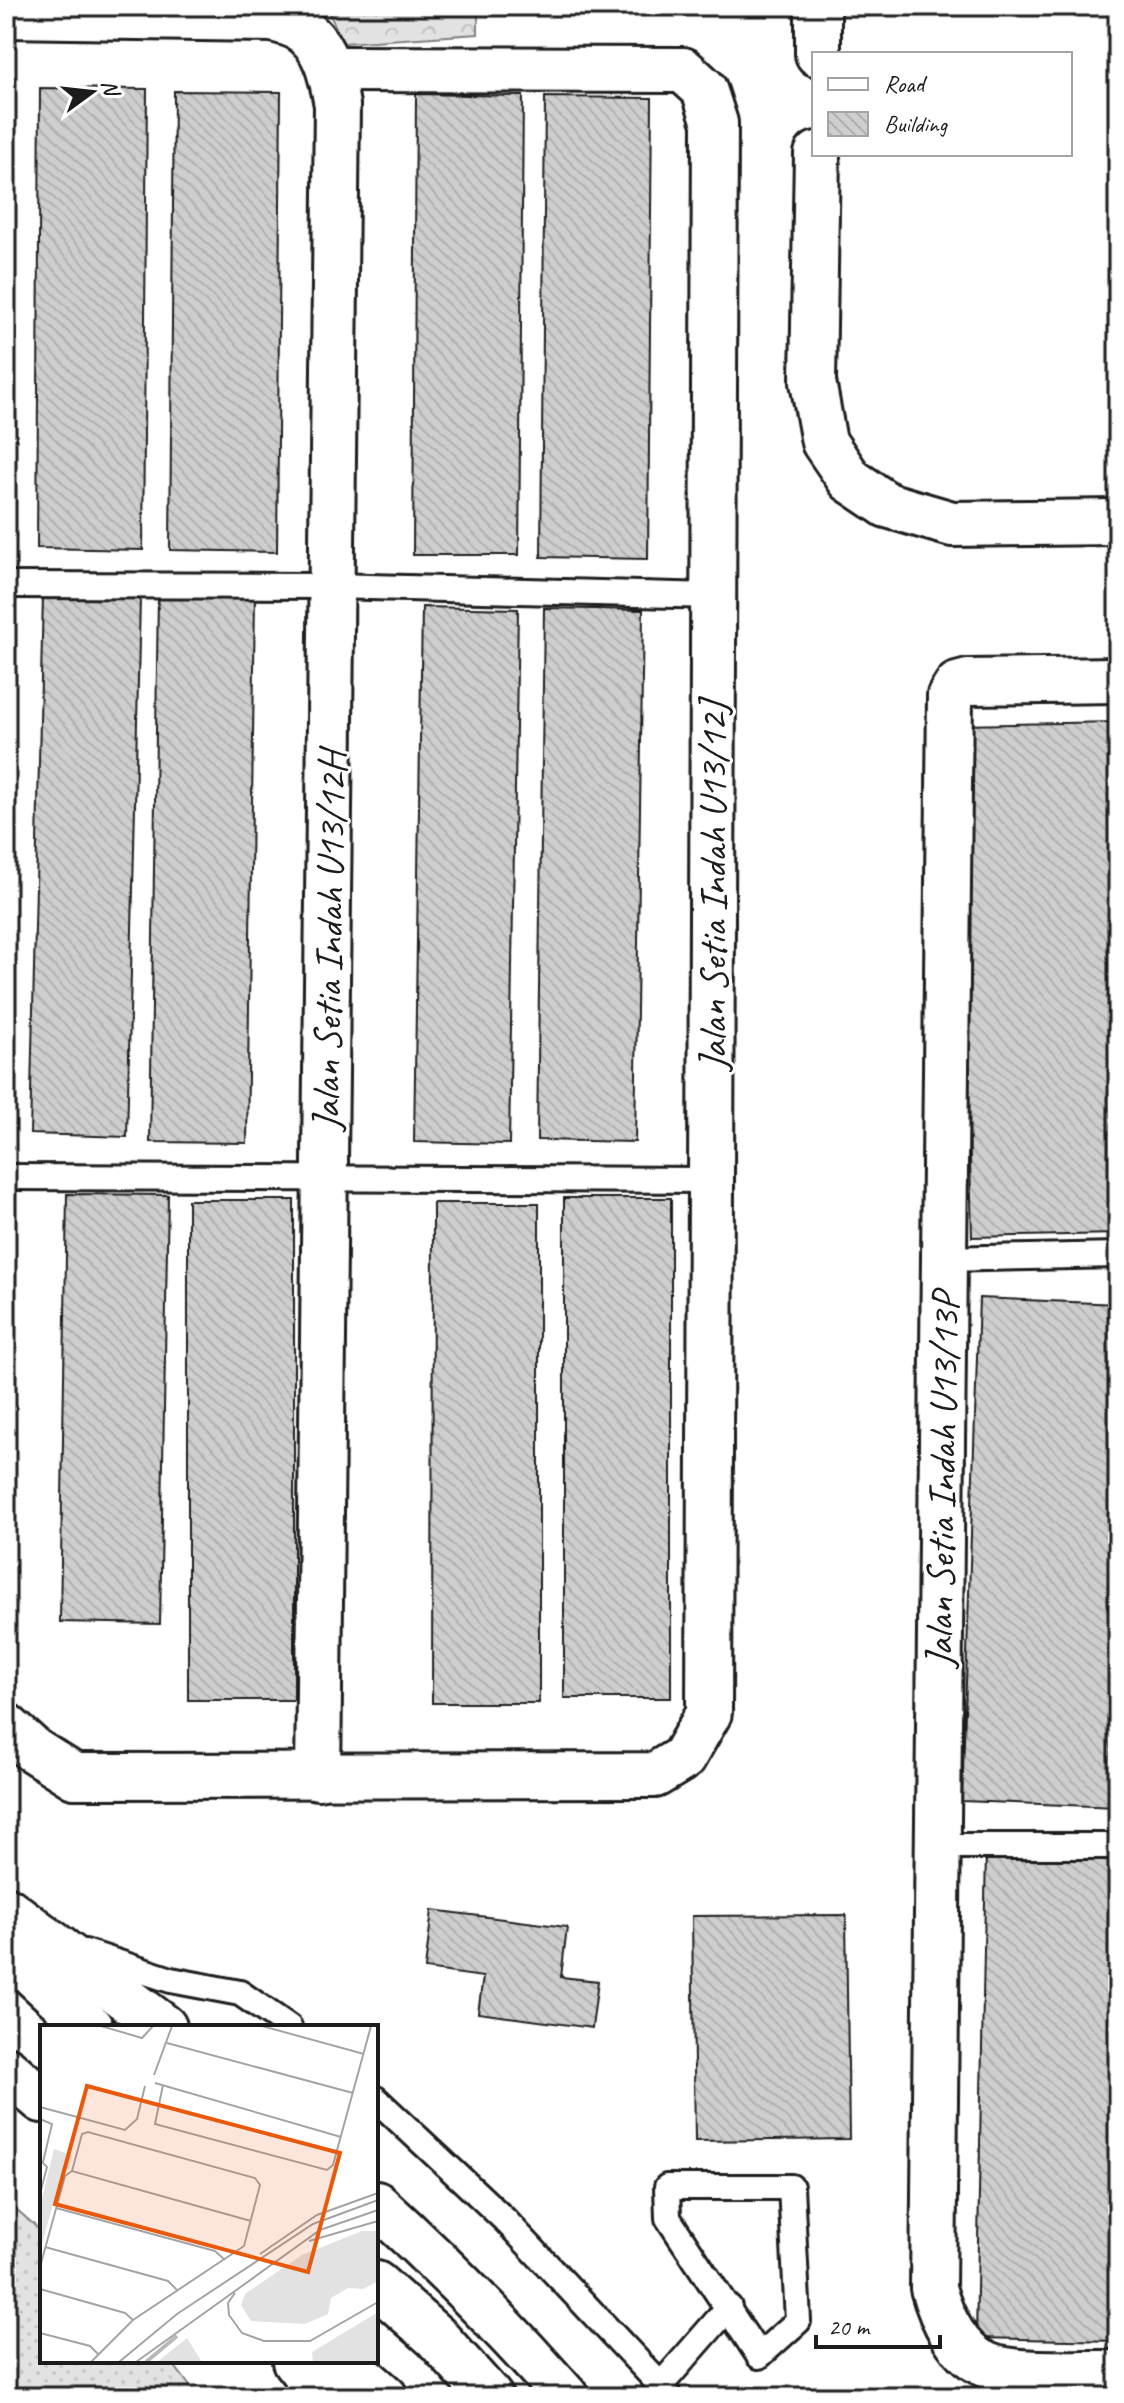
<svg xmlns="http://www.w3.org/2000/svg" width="1124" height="2403" font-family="Caveat,sans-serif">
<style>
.grass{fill:url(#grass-dots);stroke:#7f7f7f;stroke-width:2}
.park{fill:url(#park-crowns);stroke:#7f7f7f;stroke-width:2}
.building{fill:url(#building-back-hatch);stroke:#1c1c1c;stroke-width:2}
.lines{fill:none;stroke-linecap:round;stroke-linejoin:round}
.service-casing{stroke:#1c1c1c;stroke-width:30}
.minor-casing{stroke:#1c1c1c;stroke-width:50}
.tertiary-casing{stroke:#1c1c1c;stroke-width:50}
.service{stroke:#fff;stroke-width:24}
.minor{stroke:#fff;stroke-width:44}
.tertiary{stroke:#fff;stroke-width:44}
.labels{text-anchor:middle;stroke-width:6;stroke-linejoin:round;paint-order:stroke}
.street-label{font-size:40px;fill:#1c1c1c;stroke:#fff}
.inset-river{fill:none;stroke:#b8b8b8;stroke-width:4}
.inset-road{fill:none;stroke:#a4a4a4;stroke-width:2}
.view{fill:#e8590c;fill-opacity:0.15;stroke:#e8590c;stroke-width:4}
.inset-edge{fill:none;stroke:#1c1c1c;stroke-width:4}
</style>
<defs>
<pattern id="grass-dots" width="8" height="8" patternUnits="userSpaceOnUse" patternTransform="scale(2)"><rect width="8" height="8" fill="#e2e2e2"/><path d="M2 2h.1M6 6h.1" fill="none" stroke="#c1c1c1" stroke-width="1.8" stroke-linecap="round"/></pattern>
<pattern id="park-crowns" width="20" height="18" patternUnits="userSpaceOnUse" patternTransform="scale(2)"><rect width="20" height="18" fill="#e2e2e2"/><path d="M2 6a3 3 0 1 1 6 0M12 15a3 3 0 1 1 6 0" fill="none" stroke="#c1c1c1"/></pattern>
<pattern id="building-back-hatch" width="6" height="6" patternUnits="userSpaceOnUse" patternTransform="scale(2)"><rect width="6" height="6" fill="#cecece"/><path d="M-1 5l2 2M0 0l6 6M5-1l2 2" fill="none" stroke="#b0b0b0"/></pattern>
</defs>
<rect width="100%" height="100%" fill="#fff"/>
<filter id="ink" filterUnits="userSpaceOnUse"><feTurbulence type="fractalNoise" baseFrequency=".0125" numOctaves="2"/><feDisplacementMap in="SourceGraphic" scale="16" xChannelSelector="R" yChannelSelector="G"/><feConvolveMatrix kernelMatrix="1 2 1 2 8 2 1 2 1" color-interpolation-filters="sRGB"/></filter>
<g filter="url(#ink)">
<path class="grass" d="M 6,2200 L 42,2232 L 42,2361 L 171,2361 L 198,2397 L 6,2397 Z"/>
<path class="park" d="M 326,6 L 478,6 L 478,34 L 343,43 Z"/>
<g class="building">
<path d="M 40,88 L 147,89 L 143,550 L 37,548 Z"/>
<path d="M 174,91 L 281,92 L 277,552 L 170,550 Z"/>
<path d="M 416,94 L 523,96 L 519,555 L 413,555 Z"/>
<path d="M 545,97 L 652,98 L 648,559 L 541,557 Z"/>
<path d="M 43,596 L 140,598 L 127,1137 L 30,1134 Z"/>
<path d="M 158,596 L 255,598 L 247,1143 L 150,1142 Z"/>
<path d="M 422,607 L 518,609 L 509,1144 L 414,1142 Z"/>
<path d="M 544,608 L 643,610 L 635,1142 L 537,1140 Z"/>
<path d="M 1118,722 L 1118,1234 L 972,1237 L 959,725 Z"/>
<path d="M 67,1194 L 168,1195 L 160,1624 L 60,1622 Z"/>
<rect x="564" y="1198" width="107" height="500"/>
<rect x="188" y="1200" width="106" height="500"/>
<path d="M 433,1203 L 539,1203 L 539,1703 L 432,1703 Z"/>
<path d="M 979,1298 L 1118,1304 L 1118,1807 L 962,1801 Z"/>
<path d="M 986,1852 L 1118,1855 L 1118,2341 L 976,2338 Z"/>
<path d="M 432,1910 L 567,1927 L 561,1977 L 598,1981 L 592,2028 L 478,2013 L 483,1977 L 425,1969 Z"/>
<path d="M 846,1915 L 849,2139 L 695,2141 L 692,1916 Z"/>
</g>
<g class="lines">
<defs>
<g id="service">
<path d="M 6,585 L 332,586 L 714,596"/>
<path d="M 6,1177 L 711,1180"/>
<path d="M 944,1259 L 1118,1255"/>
<path d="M 938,1846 L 1118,1846"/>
<path d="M 85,1952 L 171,1980 L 240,1993 L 289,2027"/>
<path d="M 376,2099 L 505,2220 L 651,2375 L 669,2397"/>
<path d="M 667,2187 L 791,2187 L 798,2321 L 759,2356 L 668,2218 Z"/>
<path d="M 660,2386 L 729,2307"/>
</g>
<g id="minor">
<path d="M 6,15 L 272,19 C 280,21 289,23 297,27 C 325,41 332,77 337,105 L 318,1777"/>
<path d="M 818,54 L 818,6"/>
<path d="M 817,154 L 813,382 L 824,442 L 850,480 L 887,505 L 952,524 L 1118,522"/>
<path d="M 1118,680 L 968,682 L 957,685 L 950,696 L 933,2288 C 941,2317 958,2355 989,2366 C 1018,2377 1085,2372 1118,2373"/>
<path d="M 6,1726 L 33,1750 L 74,1776 L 655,1775 L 683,1758 L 709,1713 L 715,123 L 704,89 L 683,70 L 331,69"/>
</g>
<g id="tertiary">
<path d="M 6,1909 L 164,2027"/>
<path d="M 6,1949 L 90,2027"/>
<path d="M 6,2069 L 42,2100"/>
<path d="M 376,2204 C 443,2265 506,2329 566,2397"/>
<path d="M 376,2284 L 436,2337 L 490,2397"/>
<path d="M 295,2361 L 324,2397"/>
<path d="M 344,2361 L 385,2397"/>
</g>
</defs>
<use href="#service" class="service-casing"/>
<use href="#minor" class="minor-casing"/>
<use href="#tertiary" class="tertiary-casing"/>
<use href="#service" class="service"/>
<use href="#minor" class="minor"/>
<use href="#tertiary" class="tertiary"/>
</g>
</g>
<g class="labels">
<g class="street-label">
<text transform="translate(712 886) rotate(-90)" y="14">Jalan Setia Indah U13/12J</text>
<text transform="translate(328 941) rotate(-89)" y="14">Jalan Setia Indah U13/12H</text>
<text transform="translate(941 1480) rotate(-89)" y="14">Jalan Setia Indah U13/13P</text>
</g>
</g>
<g transform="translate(40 2025)">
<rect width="338" height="338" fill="#fff"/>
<path d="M 322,206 L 338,206 L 338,256 L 323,264 L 308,263 L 291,273 L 288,289 L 265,299 L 211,296 L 201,280 L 205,269 L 262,230 ZM 338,287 L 338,337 L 273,337 L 272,327 Z" fill="#e2e2e2"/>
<path d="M 14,124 L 32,130 L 29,144 L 22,146 L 0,226 L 0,182 ZM 147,313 L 162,337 L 117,337 Z" fill="#e2e2e2"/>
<path class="inset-river" d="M 106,337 L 137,311"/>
<path class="inset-road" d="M 61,1 L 102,13 L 113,1M 222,1 L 324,29M 127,18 L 313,68M 114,50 L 132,1M 115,58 L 301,112M 123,60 L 115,99 L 287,145 L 293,140 L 331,1M 0,82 L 85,105 L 97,94 L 105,61M 0,94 L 12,99 L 3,137M 32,146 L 42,109 L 48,107 L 215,153 L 220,160 L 204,221 L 93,295 L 51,337M 0,169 L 7,142 L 1,136M 16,183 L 175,226 L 185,235M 269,216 L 338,196M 5,222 L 128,256 L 138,266M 220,229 L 277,190 L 338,168M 0,242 L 25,151 L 32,146 L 211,196M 0,264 L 85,288 L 93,295M 195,268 L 188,278 L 189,290 L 202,308 L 224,316 L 270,316 L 338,277M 0,308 L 50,321 L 58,329M 79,337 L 137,289 L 273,199 L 338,175M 96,337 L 280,205 L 338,185"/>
<path class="view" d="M 47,61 L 300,128 L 268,247 L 15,179 Z"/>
<rect width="338" height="338" class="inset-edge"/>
</g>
<rect width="1124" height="2403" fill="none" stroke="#fff" stroke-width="32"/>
<rect x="16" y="16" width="1092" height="2371" fill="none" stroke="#1c1c1c" stroke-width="3" filter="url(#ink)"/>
<rect x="812" y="52" width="260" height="104" fill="#ffffff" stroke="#a4a4a4" stroke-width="2"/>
<rect x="828" y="78" width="40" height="12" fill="#ffffff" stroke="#a4a4a4" stroke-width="2"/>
<text x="884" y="92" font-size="24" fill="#1c1c1c">Road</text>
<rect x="828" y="112" width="40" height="24" fill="url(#building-back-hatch)" stroke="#a4a4a4" stroke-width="2"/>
<text x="884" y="132" font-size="24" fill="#1c1c1c">Building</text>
<g transform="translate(92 92) rotate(75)" stroke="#ffffff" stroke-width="6" paint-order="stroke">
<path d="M0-6L14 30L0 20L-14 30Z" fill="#1c1c1c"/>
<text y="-12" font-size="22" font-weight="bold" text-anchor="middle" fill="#1c1c1c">N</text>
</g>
<path d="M816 2335v12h124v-12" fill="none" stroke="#1c1c1c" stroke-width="4"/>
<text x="828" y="2335" font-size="24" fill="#1c1c1c" stroke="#ffffff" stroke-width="6" paint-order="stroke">20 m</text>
</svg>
